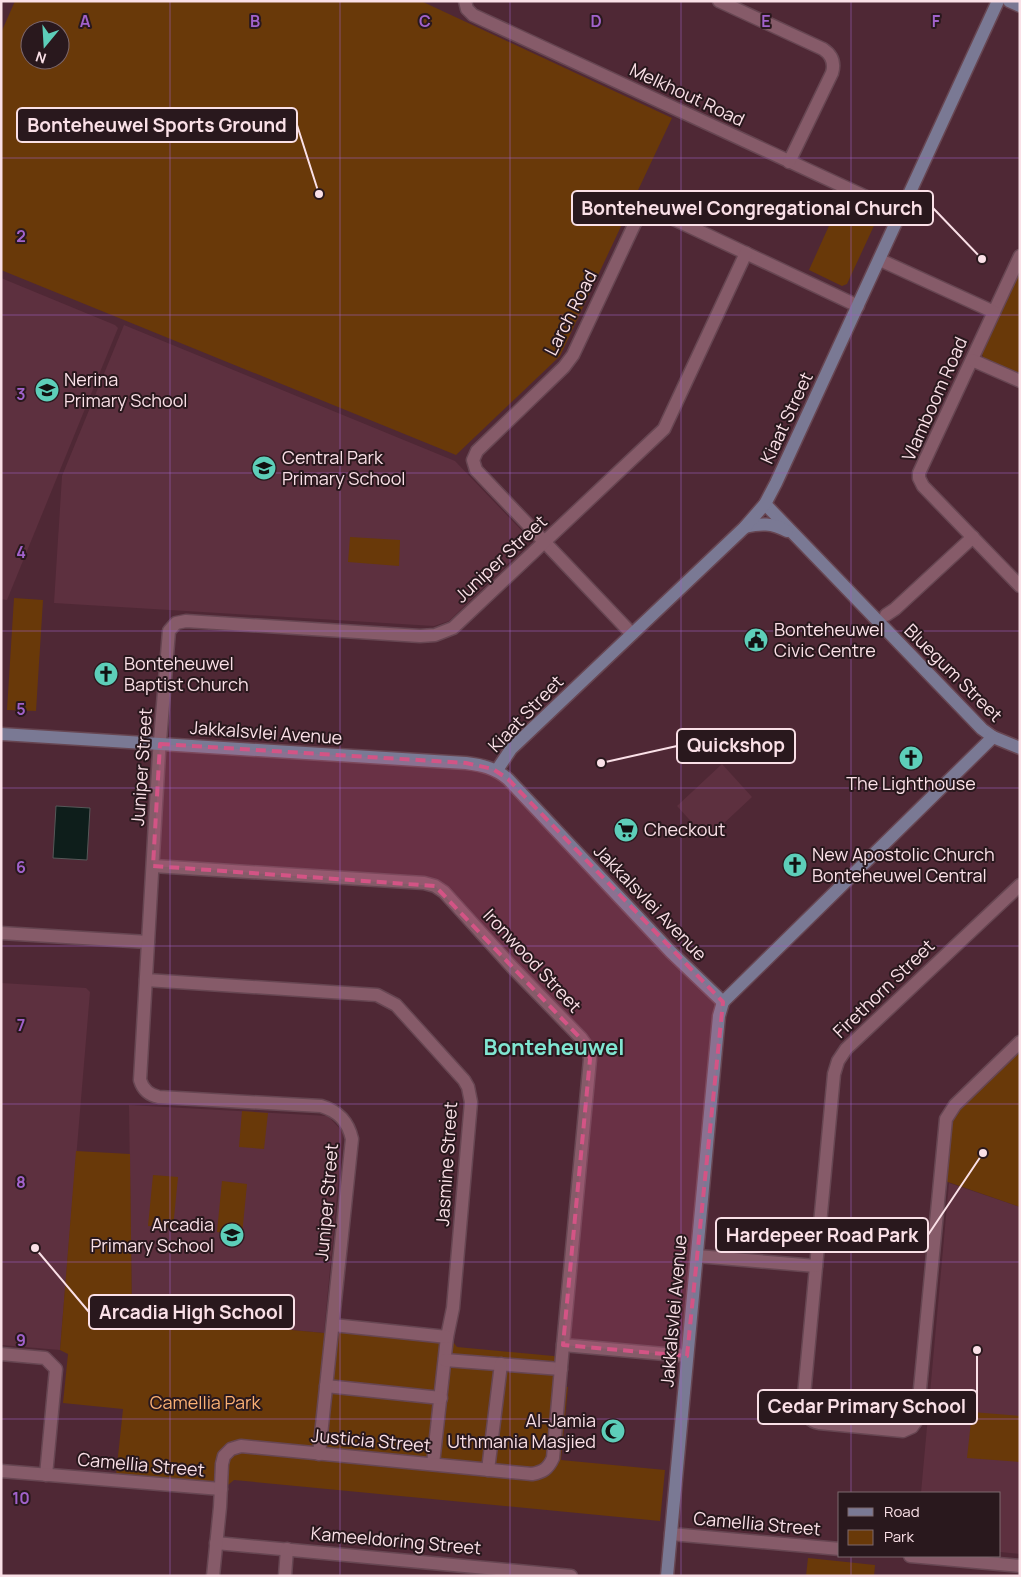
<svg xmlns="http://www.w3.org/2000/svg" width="1021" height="1577" font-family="Manrope,sans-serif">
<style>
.built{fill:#5d303f}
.green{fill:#693909;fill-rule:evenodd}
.water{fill:#0e1e1b;stroke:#555858}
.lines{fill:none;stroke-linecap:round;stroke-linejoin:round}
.street-casing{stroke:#674652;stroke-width:15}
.secondary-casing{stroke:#674652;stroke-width:15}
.street{stroke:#865b69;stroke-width:12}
.secondary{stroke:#7a7994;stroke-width:12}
.marked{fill:#d35485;fill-opacity:0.2;stroke:#d35485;stroke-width:4;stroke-dasharray:10 6;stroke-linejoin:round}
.grid{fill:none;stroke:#a162cb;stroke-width:1;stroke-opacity:0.55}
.labels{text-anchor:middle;stroke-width:4;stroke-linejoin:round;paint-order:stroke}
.street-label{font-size:18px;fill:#fae0e7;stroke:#29181d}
.poi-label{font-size:18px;fill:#fae0e7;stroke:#29181d;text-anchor:start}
.park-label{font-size:18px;fill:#fab074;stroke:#29181d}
.district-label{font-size:22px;font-weight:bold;fill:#80e5d1;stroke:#29181d}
.grid-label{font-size:16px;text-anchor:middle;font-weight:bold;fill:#a162cb;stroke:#29181d;stroke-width:4;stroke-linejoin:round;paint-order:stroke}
.leader{fill:none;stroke:#fae0e7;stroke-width:2}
.callout-dot{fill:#fae0e7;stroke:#29181d;stroke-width:2}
.callout{fill:#29181d;stroke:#fae0e7;stroke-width:2}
.callout-label{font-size:19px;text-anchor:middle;font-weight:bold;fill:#fae0e7}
</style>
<rect width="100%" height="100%" fill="#4f2835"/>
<g class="built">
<path d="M 1,278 L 115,325 L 118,328 L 7,600 L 1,599 Z"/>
<path d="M 124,325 L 455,461 L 526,535 L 526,546 L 449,621 L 434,626 L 54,603 L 62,476 Z"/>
<path d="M 722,764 L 752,797 L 707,839 L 677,806 Z"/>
<path d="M 1,983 L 86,988 L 90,992 L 60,1350 L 1,1345 Z"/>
<path d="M 129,1105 L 328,1116 L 343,1132 L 324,1333 L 132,1315 Z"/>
<path d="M 949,1183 L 1020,1207 L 1020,1554 L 1000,1552 L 1000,1493 L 921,1493 Z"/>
</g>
<g class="green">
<path d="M 15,1 L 421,1 L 672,118 L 560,356 L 456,455 L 1,270 L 1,33 ZM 30,30 L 60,30 L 60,60 L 30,60 Z"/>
<path d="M 842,197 L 871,210 L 878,217 L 847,284 L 842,286 L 809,270 Z"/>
<path d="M 1020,274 L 1020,377 L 984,360 L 981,351 L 1018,275 Z"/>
<path d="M 350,537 L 400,540 L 399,566 L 348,562 Z"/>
<path d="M 14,598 L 43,600 L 36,711 L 7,710 Z"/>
<path d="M 1020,1047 L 1020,1207 L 945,1181 L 949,1124 L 957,1109 Z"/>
<path d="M 242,1111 L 268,1113 L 264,1149 L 239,1147 Z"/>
<path d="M 76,1151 L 130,1154 L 132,1315 L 324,1333 L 337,1326 L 448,1335 L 457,1347 L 564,1357 L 561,1386 L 568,1387 L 561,1460 L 665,1470 L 660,1521 L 234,1480 L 221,1491 L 116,1475 L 123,1409 L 63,1403 L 68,1354 L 60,1350 Z"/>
<path d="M 153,1175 L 178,1177 L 173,1228 L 148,1226 Z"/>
<path d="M 222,1181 L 247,1184 L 242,1235 L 217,1232 Z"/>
<path d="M 972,1412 L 1020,1416 L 1020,1462 L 967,1458 Z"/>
<path d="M 808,1558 L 875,1565 L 874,1576 L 806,1576 Z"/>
</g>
<path class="water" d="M 56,806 L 90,808 L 87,860 L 53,858 Z"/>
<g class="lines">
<defs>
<g id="street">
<path d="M 465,1 L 467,9 L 473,15 L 901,213"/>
<path d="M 719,1 L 823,49 C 832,55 835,63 832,73 L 789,162"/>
<path d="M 1020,256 L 919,473 L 919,478 L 923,486 L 1020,586"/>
<path d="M 880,260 L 994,312"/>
<path d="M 972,360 L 1020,381"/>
<path d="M 886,615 L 895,609 L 973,537"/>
<path d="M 632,634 L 476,470 L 473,460 L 477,451 L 564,367 L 573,355 L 635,223 C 643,211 651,211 665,215 L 858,306"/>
<path d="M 153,866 L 424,883 L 435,886 L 444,892 L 512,967 L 581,1038 L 588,1048 L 590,1059 L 563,1345 L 687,1356"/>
<path d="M 1020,885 L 846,1049 L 838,1061 L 834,1074 L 803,1406 C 805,1415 810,1421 819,1423 L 903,1431 L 912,1427 L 917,1420 L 946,1119 L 955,1105 L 1020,1042"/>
<path d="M 1,933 L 148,942"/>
<path d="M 146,980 L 377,995 L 396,1005 L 464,1080 L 468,1087 L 471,1102 L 453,1308 L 447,1337 L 433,1464"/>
<path d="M 697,1256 L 816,1266"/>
<path d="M 333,1325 L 447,1337"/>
<path d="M 1,1354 L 45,1358 L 56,1369 L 46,1475"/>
<path d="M 445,1360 L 561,1369"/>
<path d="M 326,1386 L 441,1398"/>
<path d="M 319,1454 L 352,1139 C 348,1121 338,1111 321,1106 L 159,1097 C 149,1095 143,1090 140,1080 L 159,753 L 169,631 L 176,623 L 186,621 L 420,636 L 435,635 L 453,628 L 664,429 L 746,253"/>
<path d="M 488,1470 L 501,1364"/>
<path d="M 1,1471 L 221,1489"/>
<path d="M 671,1534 L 840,1549"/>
<path d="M 216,1543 L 571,1576"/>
<path d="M 910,1556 L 1020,1566"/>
<path d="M 213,1576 L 220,1507 L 222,1464 L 224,1456 L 231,1449 L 241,1446 L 532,1474 C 543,1472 548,1469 553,1458 L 563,1345"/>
<path d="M 285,1576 L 287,1549"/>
</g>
<g id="secondary">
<path d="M 1009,1 L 1020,6"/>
<path d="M 765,504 L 982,729 L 993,737 L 1020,748"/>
<path d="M 745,527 C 761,523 772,523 787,531"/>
<path d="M 1,734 L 466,763 C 482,765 495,768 508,779 L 671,952 L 723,1002"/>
<path d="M 497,770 L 511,749 L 745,527 L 765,504 L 776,483 L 998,1"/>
<path d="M 723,1002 L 993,737"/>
<path d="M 667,1576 L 719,1016 L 723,1002"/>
</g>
</defs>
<use href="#street" class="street-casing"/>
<use href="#secondary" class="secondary-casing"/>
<use href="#street" class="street"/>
<use href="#secondary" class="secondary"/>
</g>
<path class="marked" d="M 160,744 L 466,763 L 493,769 L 508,779 L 723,1002 L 687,1356 L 563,1345 L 590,1059 L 585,1043 L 435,886 L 153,866 Z"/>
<path class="grid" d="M 170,1 L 170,1576M 340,1 L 340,1576M 510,1 L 510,1576M 681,1 L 681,1576M 851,1 L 851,1493M 1,158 L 1020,158M 1,315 L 1020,315M 1,473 L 1020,473M 1,631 L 1020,631M 1,788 L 1020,788M 1,946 L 1020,946M 1,1104 L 1020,1104M 1,1262 L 1020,1262M 1,1419 L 1020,1419M 851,1556 L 851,1576"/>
<defs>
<symbol id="school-disc" viewBox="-11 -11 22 22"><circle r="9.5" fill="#5dceb9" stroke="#29181d"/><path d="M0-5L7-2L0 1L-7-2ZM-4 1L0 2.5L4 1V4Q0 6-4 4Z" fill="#111"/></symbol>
<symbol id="civic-disc" viewBox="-11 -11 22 22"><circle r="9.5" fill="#5dceb9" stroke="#29181d"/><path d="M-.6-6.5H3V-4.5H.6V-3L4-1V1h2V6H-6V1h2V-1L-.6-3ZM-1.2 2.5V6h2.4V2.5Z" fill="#111"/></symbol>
<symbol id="church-disc" viewBox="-11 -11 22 22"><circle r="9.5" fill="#5dceb9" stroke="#29181d"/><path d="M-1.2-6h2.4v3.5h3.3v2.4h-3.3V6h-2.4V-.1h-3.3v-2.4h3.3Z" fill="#111"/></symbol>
<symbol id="supermarket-disc" viewBox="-11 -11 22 22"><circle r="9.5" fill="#5dceb9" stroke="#29181d"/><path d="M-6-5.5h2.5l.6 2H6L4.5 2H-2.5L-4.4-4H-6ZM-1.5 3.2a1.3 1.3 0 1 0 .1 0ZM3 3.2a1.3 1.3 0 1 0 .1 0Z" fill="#111"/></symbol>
<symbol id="mosque-disc" viewBox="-11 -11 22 22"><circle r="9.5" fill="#5dceb9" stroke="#29181d"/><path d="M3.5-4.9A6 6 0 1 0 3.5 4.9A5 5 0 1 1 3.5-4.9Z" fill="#111"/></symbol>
</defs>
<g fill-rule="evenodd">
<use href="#school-disc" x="33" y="376" width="28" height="28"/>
<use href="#school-disc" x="250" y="454" width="28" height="28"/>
<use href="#civic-disc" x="742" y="626" width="28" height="28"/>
<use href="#church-disc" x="92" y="660" width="28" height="28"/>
<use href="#church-disc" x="897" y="744" width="28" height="28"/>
<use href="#supermarket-disc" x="612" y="816" width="28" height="28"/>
<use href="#church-disc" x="781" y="851" width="28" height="28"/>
<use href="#school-disc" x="218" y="1221" width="28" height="28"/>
<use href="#mosque-disc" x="599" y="1417" width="28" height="28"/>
</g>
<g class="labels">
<g class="street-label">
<text transform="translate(687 95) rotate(25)" y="6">Melkhout Road</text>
<text transform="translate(571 313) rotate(-63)" y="6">Larch Road</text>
<text transform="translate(935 399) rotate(-66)" y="6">Vlamboom Road</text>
<text transform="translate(787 418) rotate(-65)" y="6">Kiaat Street</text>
<text transform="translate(501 559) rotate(-43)" y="6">Juniper Street</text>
<text transform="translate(953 673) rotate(45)" y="6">Bluegum Street</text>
<text transform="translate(526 714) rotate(-46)" y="6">Kiaat Street</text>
<text transform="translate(266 733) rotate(4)" y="6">Jakkalsvlei Avenue</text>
<text transform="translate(142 767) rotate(-86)" y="6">Juniper Street</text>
<text transform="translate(650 903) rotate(46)" y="6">Jakkalsvlei Avenue</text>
<text transform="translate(532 961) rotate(47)" y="6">Ironwood Street</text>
<text transform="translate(884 989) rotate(-44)" y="6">Firethorn Street</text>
<text transform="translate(447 1164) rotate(-86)" y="6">Jasmine Street</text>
<text transform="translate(327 1202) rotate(-85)" y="6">Juniper Street</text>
<text transform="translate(674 1311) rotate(-85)" y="6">Jakkalsvlei Avenue</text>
<text transform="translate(371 1441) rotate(5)" y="6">Justicia Street</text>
<text transform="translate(141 1465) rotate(5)" y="6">Camellia Street</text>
<text transform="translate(757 1524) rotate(5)" y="6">Camellia Street</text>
<text transform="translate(396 1541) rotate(5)" y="6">Kameeldoring Street</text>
</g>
<g class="poi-label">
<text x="64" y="386">Nerina<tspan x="64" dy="21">Primary School</tspan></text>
<text x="282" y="464">Central Park<tspan x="282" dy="21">Primary School</tspan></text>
<text x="774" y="636">Bonteheuwel<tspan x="774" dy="21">Civic Centre</tspan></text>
<text x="124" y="670">Bonteheuwel<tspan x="124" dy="21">Baptist Church</tspan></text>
<text x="911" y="790" text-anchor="middle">The Lighthouse</text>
<text x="644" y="836">Checkout</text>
<text x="812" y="861">New Apostolic Church<tspan x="812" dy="21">Bonteheuwel Central</tspan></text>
<text x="214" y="1231" text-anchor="end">Arcadia<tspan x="214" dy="21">Primary School</tspan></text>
<text x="596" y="1427" text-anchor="end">Al-Jamia<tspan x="596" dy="21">Uthmania Masjied</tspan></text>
</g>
<g class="park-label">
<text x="205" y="1409">Camellia Park</text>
</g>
<g class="district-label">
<text x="554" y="1055">Bonteheuwel</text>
</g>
</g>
<g class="grid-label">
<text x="85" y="27">A</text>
<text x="255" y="27">B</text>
<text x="425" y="27">C</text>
<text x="596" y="27">D</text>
<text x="766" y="27">E</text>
<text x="936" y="27">F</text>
<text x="21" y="242">2</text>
<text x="21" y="400">3</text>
<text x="21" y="558">4</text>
<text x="21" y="715">5</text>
<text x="21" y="873">6</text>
<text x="21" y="1031">7</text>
<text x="21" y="1188">8</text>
<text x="21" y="1346">9</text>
<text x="21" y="1504">10</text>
</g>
<path class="leader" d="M319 194L297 125M982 259L933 208M601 763L677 746M983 1153L928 1235M35 1248L89 1312M977 1350L977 1407"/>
<g class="callout-dot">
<circle cx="319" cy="194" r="5"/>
<circle cx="982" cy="259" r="5"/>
<circle cx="601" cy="763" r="5"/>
<circle cx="983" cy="1153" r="5"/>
<circle cx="35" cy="1248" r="5"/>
<circle cx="977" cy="1350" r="5"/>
</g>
<g class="callout">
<rect x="17" y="108" width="280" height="34" rx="5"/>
<rect x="572" y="191" width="361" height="34" rx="5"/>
<rect x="677" y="729" width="118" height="34" rx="5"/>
<rect x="716" y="1218" width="212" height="34" rx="5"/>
<rect x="89" y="1295" width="205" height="34" rx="5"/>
<rect x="758" y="1390" width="219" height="34" rx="5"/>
</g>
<g class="callout-label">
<text x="157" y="132">Bonteheuwel Sports Ground</text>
<text x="752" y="215">Bonteheuwel Congregational Church</text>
<text x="736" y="752">Quickshop</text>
<text x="822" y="1242">Hardepeer Road Park</text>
<text x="191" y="1319">Arcadia High School</text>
<text x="867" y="1413">Cedar Primary School</text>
</g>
<rect width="1021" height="1577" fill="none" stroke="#fae0e7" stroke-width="5"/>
<rect x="838" y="1492" width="162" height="65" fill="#29181d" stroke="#7d686e"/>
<rect x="848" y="1508" width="25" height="8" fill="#7a7994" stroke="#7d686e"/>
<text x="884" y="1517" font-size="15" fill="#fae0e7">Road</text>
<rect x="848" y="1530" width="25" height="15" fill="#693909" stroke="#7d686e"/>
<text x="884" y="1542" font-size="15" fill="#fae0e7">Park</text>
<g transform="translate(45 45) rotate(198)"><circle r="24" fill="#29181d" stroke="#7d686e"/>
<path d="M0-4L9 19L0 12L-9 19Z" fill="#5dceb9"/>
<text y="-8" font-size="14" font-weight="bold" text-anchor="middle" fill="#fae0e7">N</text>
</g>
</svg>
